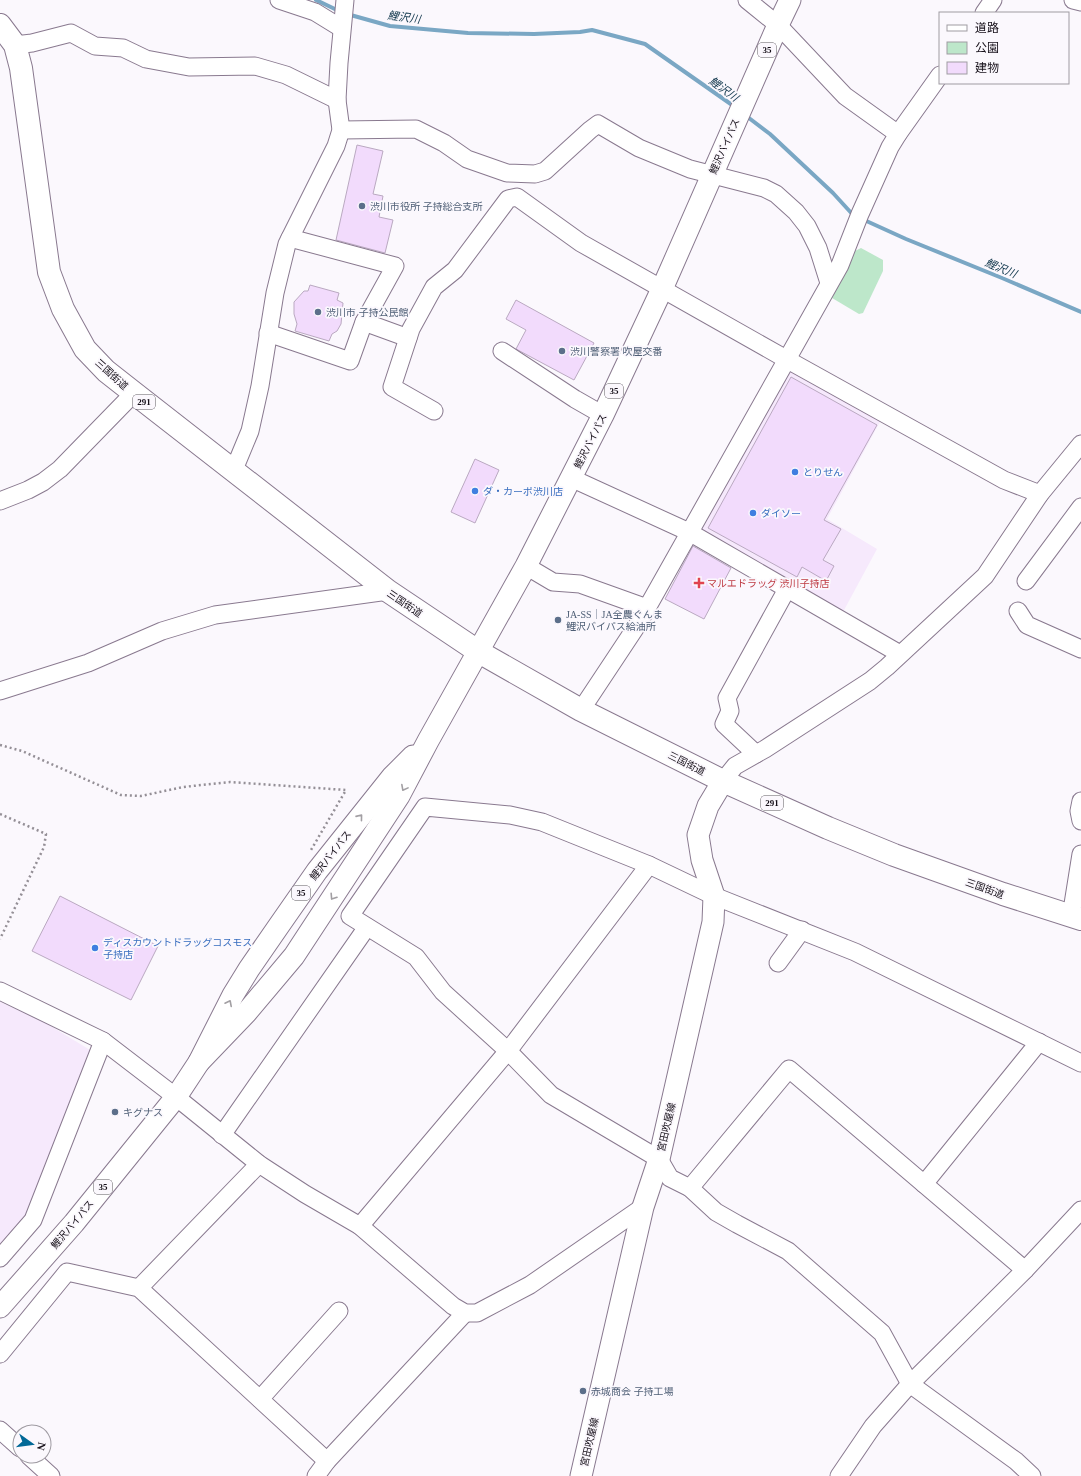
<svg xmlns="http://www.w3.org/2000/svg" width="1081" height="1476" font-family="'Times New Roman','Noto Sans JP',serif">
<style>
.built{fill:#f6e9fc}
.green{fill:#bde7ca}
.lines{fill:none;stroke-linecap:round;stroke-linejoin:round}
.stream{stroke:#7aa7c4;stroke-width:4}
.building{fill:#f2dbfc;stroke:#baa9c1}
.minor-casing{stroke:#89798f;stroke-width:19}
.major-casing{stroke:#89798f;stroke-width:23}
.highway-casing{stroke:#89798f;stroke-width:24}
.path{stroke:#948f96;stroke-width:2.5;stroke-dasharray:2 3;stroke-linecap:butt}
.minor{stroke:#fff;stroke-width:17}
.major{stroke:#fff;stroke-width:21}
.highway{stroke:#fff;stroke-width:22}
.oneway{stroke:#a29fa3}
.service-dot{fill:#5c6f8a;stroke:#fbf8fd;stroke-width:1.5}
.shop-dot{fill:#3f7fe0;stroke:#fbf8fd;stroke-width:1.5}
.health-dot{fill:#e0444e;stroke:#fbf8fd;stroke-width:1.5}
.labels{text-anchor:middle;stroke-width:3.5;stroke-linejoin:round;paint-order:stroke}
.shield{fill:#fbf8fd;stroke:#5b565d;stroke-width:1}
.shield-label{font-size:9px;font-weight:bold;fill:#161019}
.street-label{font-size:10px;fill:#161019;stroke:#fbf8fd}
.service-label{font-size:10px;fill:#4e5e75;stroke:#fbf8fd;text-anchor:start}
.shop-label{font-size:10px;fill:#366cbe;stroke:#fbf8fd;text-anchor:start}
.health-label{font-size:10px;fill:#be3a42;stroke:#fbf8fd;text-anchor:start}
.water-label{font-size:11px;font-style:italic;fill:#13394e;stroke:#fbf8fd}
</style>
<rect width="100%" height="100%" fill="#fbf8fd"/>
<g class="built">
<path d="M 791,369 L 881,420 L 827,519 L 877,549 L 843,612 L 702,534 L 702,530 Z"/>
<path d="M 0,1002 L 44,1022 L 90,1050 L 29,1214 L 0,1250 Z"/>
</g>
<path class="green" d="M 861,248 L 883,260 L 883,271 L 863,313 L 859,314 L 827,295 L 851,253 Z"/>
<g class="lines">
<g class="stream">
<path d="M 316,0 L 339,11"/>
<path d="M 347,14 L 390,26 L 468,33 L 534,34 L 580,32 L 592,30 L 645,44 L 735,107"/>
<path d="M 745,115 L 770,134 L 833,193 L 854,216"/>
<path d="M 862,219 L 906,239 L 1002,278 L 1081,312"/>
</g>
</g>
<g class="building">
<path d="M 357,145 L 383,151 L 373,194 L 383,196 L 379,217 L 393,220 L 385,253 L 336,240 Z"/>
<path d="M 310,285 L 339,293 L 337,300 L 343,303 L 341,324 L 337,331 L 332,334 L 329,341 L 295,331 L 297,324 L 294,314 L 294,302 L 304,291 L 308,291 Z"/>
<path d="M 516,300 L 594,343 L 574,380 L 516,349 L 526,330 L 506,319 Z"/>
<path d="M 791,377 L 877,425 L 824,520 L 841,529 L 823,560 L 834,566 L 826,581 L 802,567 L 797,577 L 708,528 Z"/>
<path d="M 475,459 L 499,470 L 475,523 L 451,512 Z"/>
<path d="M 693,546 L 731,568 L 704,619 L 665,599 Z"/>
<path d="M 60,896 L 158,946 L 131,1000 L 32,951 Z"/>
</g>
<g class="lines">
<defs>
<g id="minor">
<path d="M 279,0 L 315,12 L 341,28"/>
<path d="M 747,0 L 778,25 L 845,96 L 898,134"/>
<path d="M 1073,0 L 1081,2"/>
<path d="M 984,13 L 993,0"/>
<path d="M 15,45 L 32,43 L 71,33 L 95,46 L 123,48 L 146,59 L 189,67 L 255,66 L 286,75 L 337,100"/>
<path d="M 341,130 L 416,129 L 444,143 L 467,159 L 507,173 L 535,174 L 545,171 L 590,130 L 598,124 L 639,148 L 690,169 L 764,188 L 776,194 L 796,212 L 807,226 L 818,248 L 829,283"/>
<path d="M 364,322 L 408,338"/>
<path d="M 268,333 L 350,361 L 364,322 L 395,266 L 290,238"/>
<path d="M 502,351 L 575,399 L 603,415"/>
<path d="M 434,411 L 392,387 L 411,329 L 434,287 L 455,270 L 508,199 L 517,197 L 581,243 L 786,359 L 1004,480 L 1040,494"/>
<path d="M 233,472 L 250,431 L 260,386 L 275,293 L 287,244 L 336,146 L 341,130 L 337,100 L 339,63 L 345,0"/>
<path d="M 571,478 L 689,532 L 900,654"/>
<path d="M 0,501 L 28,490 L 43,482 L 60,469 L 134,393"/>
<path d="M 526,566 L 553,582 L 580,584 L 647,608"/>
<path d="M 1026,581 L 1081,507"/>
<path d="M 1018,611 L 1027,625 L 1081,649"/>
<path d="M 0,691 L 88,663 L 162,631 L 215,615 L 388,591"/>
<path d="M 581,710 L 638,624 L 840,265 L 860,214 L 890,147 L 898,134 L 940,75"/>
<path d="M 756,754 L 724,724 L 730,711 L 727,698 L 787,589"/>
<path d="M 723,781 L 735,766 L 765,749 L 870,681 L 887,667 L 985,576 L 1040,494 L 1081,444"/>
<path d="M 1081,801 L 1079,811 L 1081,821"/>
<path d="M 1069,916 L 1073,904 L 1081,854"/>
<path d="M 778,963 L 802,930"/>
<path d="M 0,991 L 103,1041 L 176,1097 L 259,1164 L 305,1194 L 360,1226 L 453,1306 L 465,1313 L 477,1313 L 530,1285 L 643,1207"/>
<path d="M 222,1135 L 367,927"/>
<path d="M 924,1184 L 1039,1042"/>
<path d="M 690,1188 L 789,1069 L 1025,1270"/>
<path d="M 360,1226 L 508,1051 L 649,865"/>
<path d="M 0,1258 L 33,1220 L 103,1041"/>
<path d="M 139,1288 L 259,1164"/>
<path d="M 0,1354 L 67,1272 L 139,1288 L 327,1461"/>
<path d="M 260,1399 L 339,1311"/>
<path d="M 0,1430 L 20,1448"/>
<path d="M 29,1456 L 51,1476"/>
<path d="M 316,1476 L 327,1461 L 465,1313"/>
<path d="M 839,1476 L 873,1426 L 910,1384 L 1025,1270 L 1081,1210"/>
<path d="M 1032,1476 L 1016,1461 L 910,1384 L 882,1333 L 788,1251 L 737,1224 L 716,1212 L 690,1188 L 670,1178 L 659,1159 L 551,1095 L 508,1051 L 443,992 L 416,957 L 350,916 L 425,807 L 510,815 L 542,822 L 649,865 L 714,896 L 855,952 L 1081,1063"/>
</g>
<g id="major">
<path d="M 199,1062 L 246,1013 L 294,956 L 399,796 L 428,741 L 526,566 L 603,415 L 662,289 L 778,25 L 790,0"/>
<path d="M 0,1307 L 74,1223 L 176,1097 L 199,1062 L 233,995 L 249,969 L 278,927 L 317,871 L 392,777 L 413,756"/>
<path d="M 581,1476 L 643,1207 L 659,1159 L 713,922 L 714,896 L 702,860 L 698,835 L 708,806 L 723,781"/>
</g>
<path id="highway" d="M 0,25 L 15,45 L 21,68 L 49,272 L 63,309 L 85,349 L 106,371 L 134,393 L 388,591 L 479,652 L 581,710 L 723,781 L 828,828 L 894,855 L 1003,894 L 1081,919"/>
</defs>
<use href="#minor" class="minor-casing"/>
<use href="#major" class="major-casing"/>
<use href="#highway" class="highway-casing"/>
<g class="path">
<path d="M 0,745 L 22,751 L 121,795 L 141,796 L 183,787 L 230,782 L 346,790 L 311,850"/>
<path d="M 0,814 L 46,834 L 44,847 L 0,939"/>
</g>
<use href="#minor" class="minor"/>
<use href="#major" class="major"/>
<use href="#highway" class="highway"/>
</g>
<defs><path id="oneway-chevron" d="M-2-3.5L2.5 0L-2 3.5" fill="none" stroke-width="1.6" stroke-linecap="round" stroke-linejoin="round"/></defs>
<g class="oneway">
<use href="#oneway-chevron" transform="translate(404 788) rotate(118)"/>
<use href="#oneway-chevron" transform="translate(360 817) rotate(-51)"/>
<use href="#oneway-chevron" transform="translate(333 897) rotate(123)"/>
<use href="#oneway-chevron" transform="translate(229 1003) rotate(-63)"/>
</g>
<g class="service-dot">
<circle cx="362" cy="206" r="4"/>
<circle cx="318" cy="312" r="4"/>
<circle cx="562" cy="351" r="4"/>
<circle cx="558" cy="620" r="4"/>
<circle cx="115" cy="1112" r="4"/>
<circle cx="583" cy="1391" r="4"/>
</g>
<g class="shop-dot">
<circle cx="795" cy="472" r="4"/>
<circle cx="475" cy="491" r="4"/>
<circle cx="753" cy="513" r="4"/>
<circle cx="95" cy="948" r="4"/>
</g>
<path class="health-dot" d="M697 577h4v4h4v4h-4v4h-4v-4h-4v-4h4z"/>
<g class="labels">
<g class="shield">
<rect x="758" y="43" width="18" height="14" rx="3"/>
<rect x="605" y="384" width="18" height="14" rx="3"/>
<rect x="133" y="395" width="22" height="14" rx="3"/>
<rect x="761" y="796" width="22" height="14" rx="3"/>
<rect x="292" y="886" width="18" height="14" rx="3"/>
<rect x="94" y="1180" width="18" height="14" rx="3"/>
</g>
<g class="shield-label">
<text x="767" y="53">35</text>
<text x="614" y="394">35</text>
<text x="144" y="405">291</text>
<text x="772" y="806">291</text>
<text x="301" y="896">35</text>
<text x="103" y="1190">35</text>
</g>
<g class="street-label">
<text transform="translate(724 146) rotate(-66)" y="4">鯉沢バイパス</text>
<text transform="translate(112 374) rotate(42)" y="4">三国街道</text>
<text transform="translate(590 441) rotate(-63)" y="4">鯉沢バイパス</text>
<text transform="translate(405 603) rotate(34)" y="4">三国街道</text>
<text transform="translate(687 763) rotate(27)" y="4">三国街道</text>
<text transform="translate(330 855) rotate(-52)" y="4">鯉沢バイパス</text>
<text transform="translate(985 888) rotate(20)" y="4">三国街道</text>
<text transform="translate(666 1127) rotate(-77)" y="4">宮田吹屋線</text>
<text transform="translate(72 1224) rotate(-50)" y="4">鯉沢バイパス</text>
<text transform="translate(589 1442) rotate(-77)" y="4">宮田吹屋線</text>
</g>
<g class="service-label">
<text x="370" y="210">渋川市役所 子持総合支所</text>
<text x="326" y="316">渋川市 子持公民館</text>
<text x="570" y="355">渋川警察署 吹屋交番</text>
<text x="566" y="618">JA-SS｜JA全農ぐんま<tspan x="566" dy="12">鯉沢バイパス給油所</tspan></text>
<text x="123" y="1116">キグナス</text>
<text x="591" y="1395">赤城商会 子持工場</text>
</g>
<g class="shop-label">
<text x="803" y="476">とりせん</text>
<text x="483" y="495">ダ・カーポ渋川店</text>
<text x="761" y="517">ダイソー</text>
<text x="103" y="946">ディスカウントドラッグコスモス<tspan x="103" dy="12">子持店</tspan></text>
</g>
<g class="health-label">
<text x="707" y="587">マルエドラッグ 渋川子持店</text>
</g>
<g class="water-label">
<text transform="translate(404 17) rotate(8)" y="4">鯉沢川</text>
<text transform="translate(724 89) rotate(36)" y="4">鯉沢川</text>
<text transform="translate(1001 268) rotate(23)" y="4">鯉沢川</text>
</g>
</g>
<rect x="939" y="12" width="130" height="72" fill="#fbf8fd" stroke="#9f9ba2"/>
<rect x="947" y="25" width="20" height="6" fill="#ffffff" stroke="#9f9ba2"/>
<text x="975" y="32" font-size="12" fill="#161019">道路</text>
<rect x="947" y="42" width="20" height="12" fill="#bde7ca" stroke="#9f9ba2"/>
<text x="975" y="52" font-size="12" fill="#161019">公園</text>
<rect x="947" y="62" width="20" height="12" fill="#f2dbfc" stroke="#9f9ba2"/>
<text x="975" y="72" font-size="12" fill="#161019">建物</text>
<g transform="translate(32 1444) rotate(104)"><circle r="19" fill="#fbf8fd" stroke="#9f9ba2"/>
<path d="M0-3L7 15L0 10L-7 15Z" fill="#026997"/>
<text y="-6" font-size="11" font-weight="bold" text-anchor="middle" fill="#161019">N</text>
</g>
</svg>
